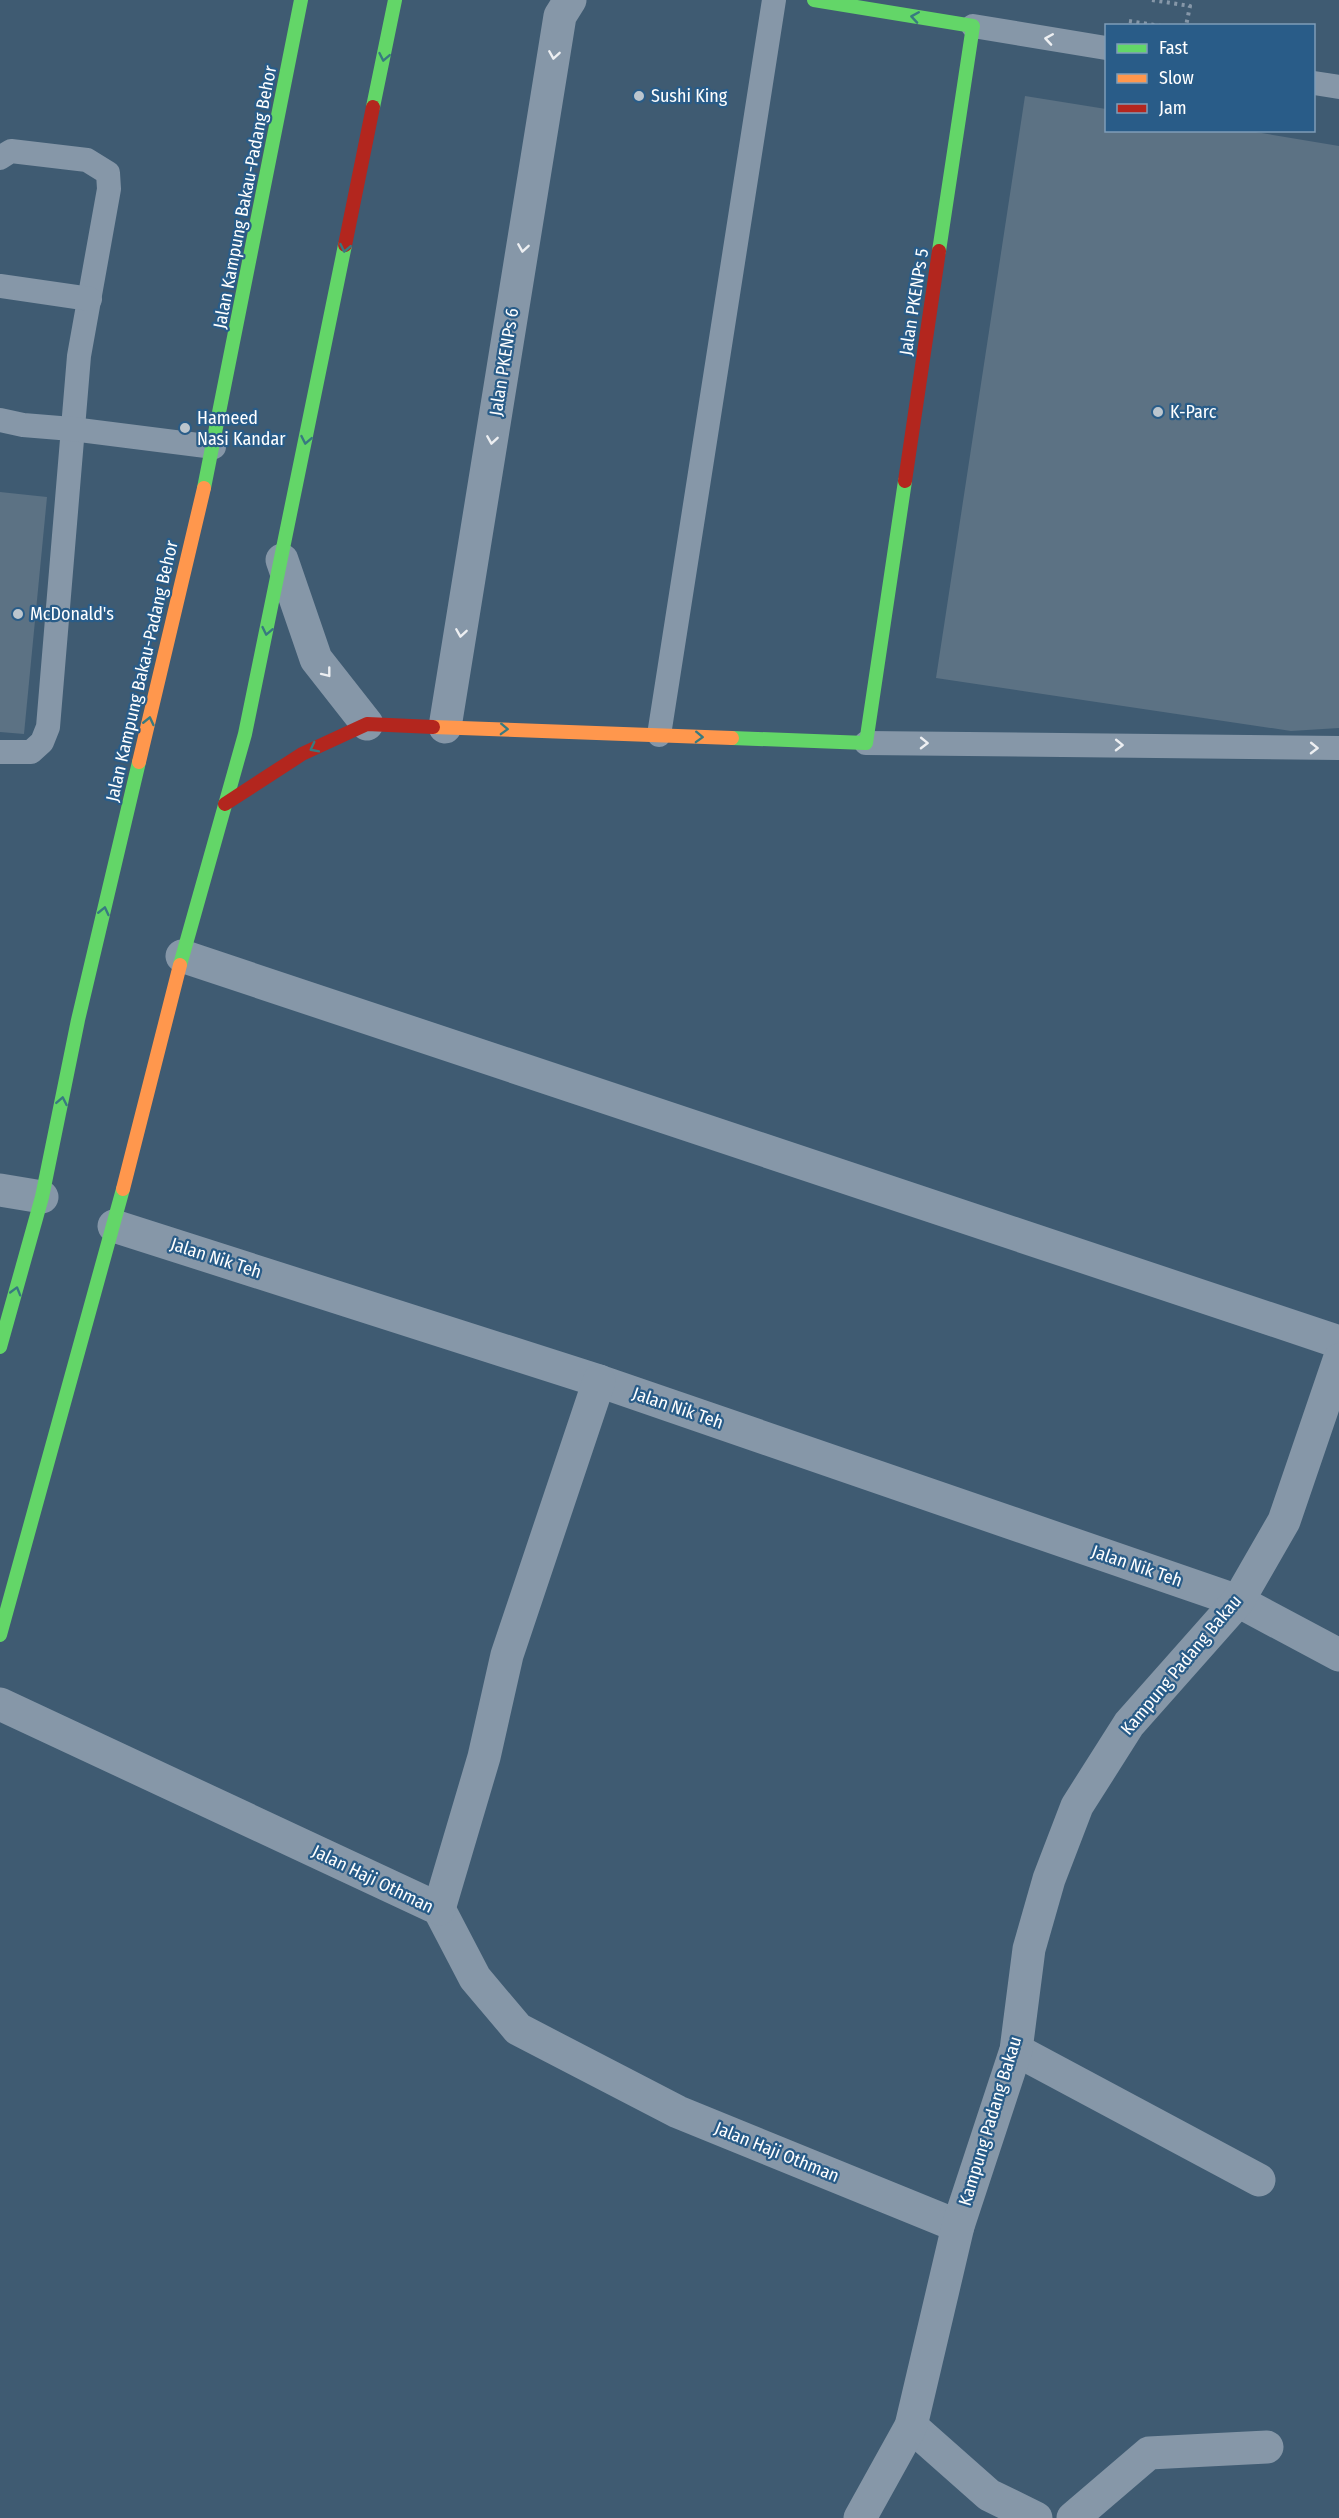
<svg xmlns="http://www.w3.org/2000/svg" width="1339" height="2518" font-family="'Fira Sans Condensed',sans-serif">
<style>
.building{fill:#5c7284}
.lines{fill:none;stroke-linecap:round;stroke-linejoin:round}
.path{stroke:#8697a8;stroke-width:4;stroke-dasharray:3 4.5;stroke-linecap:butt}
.lane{stroke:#8697a8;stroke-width:24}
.street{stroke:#8697a8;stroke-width:33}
.fast{stroke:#63d668;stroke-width:14}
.slow{stroke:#ff974d;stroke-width:14}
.jam{stroke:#b3261e;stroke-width:14}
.oneway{stroke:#387a80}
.oneway2{stroke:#edeff2}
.poi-dot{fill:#bcc6ce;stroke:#295c88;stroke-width:2}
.labels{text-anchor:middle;stroke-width:4.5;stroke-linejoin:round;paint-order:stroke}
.poi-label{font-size:18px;fill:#fff;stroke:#295c88;text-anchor:start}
.street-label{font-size:18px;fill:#fff;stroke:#295c88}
</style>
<rect width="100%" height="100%" fill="#3f5b72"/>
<g class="building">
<path d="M 1025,96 L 1106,109 L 1106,130 L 1244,130 L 1339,146 L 1339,728 L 1291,731 L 936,678 Z"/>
<path d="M 0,492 L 47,497 L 24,734 L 0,732 Z"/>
</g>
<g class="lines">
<g class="path">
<path d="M 1152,0 L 1190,6 L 1186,26"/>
<path d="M 1129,21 L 1161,26"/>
</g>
<g class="lane">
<path d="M 973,26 L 1106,48"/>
<path d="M 1314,83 L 1339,87"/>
<path d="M 0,158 L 11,151 L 87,160 L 108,173 L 109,189 L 79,356 L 48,727 L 42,742 L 31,752 L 0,752"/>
<path d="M 0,286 L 90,299"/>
<path d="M 0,420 L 23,425 L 72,429 L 214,447"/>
<path d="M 659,735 L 774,0"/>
<path d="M 866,743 L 1339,748"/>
</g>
<g class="street">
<path d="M 282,560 L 316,659 L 367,724"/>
<path d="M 445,727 L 560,16 L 570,0"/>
<path d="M 182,956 L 1339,1342"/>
<path d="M 0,1190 L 42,1197"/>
<path d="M 114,1226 L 599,1381 L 1238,1601 L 1339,1655"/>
<path d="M 0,1704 L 439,1909 L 475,1978 L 518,2029 L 678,2112 L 958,2226"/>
<path d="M 439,1909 L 484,1757 L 507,1655 L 599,1381"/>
<path d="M 1016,2050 L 1259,2180"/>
<path d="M 911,2426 L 989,2495 L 1036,2518"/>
<path d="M 860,2518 L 911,2426 L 958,2226 L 1016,2050 L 1029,1949 L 1049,1879 L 1077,1806 L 1129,1724 L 1238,1601 L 1284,1521 L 1339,1360"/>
<path d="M 1073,2518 L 1149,2453 L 1267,2447"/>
</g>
<g class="fast">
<path d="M 814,0 L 973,26 L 939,251"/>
<path d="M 373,107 L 395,0"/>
<path d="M 204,488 L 301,0"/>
<path d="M 732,738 L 866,743 L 905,481"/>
<path d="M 180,965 L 245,734 L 345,245"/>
<path d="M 0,1347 L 42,1197 L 78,1020 L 139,762"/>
<path d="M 0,1635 L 123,1189"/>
</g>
<g class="slow">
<path d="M 433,727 L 732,738"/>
<path d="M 139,762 L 204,488"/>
<path d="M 123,1189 L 180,965"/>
</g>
<g class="jam">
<path d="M 345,245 L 373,107"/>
<path d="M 905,481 L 939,251"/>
<path d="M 225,804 L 302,754 L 367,724 L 433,727"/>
</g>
</g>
<defs><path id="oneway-chevron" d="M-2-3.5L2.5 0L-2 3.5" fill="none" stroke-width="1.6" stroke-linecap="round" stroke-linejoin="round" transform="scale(1.5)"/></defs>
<g class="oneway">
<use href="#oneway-chevron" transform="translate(915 17) rotate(-171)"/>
<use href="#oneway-chevron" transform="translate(384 57) rotate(101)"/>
<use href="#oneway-chevron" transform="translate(345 248) rotate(101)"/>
<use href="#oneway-chevron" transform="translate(306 440) rotate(101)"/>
<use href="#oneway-chevron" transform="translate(267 631) rotate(102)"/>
<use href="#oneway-chevron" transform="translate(149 721) rotate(-77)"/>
<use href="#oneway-chevron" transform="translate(504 729) rotate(2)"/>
<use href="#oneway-chevron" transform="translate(699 737) rotate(2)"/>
<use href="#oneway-chevron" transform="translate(314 748) rotate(153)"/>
<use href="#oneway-chevron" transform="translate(104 911) rotate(-77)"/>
<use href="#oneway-chevron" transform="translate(62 1101) rotate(-79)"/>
<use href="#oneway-chevron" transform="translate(16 1291) rotate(-74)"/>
</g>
<g class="oneway2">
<use href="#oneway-chevron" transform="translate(1049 39) rotate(-171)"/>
<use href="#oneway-chevron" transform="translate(554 55) rotate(99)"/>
<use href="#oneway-chevron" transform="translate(523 248) rotate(99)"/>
<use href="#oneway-chevron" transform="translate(492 440) rotate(99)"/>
<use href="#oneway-chevron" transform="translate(461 633) rotate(99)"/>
<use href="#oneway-chevron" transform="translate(327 673) rotate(52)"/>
<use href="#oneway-chevron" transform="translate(924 743) rotate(1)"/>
<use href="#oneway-chevron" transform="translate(1119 745) rotate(1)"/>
<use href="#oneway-chevron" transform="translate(1314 748) rotate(1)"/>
</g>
<g class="poi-dot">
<circle cx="639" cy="96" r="6"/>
<circle cx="1158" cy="412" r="6"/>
<circle cx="185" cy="428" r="6"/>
<circle cx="18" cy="614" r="6"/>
</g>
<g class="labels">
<g class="poi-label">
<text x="651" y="102">Sushi King</text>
<text x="1170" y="418">K-Parc</text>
<text x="197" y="424">Hameed<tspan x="197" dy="21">Nasi Kandar</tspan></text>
<text x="30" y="620">McDonald's</text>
</g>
<g class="street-label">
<text transform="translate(245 197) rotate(-79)" y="6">Jalan Kampung Bakau-Padang Behor</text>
<text transform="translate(914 302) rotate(-81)" y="6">Jalan PKENPs 5</text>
<text transform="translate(504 362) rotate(-81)" y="6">Jalan PKENPs 6</text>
<text transform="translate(142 671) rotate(-77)" y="6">Jalan Kampung Bakau-Padang Behor</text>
<text transform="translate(216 1258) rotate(18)" y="6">Jalan Nik Teh</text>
<text transform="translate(678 1408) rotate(19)" y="6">Jalan Nik Teh</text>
<text transform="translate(1137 1566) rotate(19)" y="6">Jalan Nik Teh</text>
<text transform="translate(1181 1665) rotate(-50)" y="6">Kampung Padang Bakau</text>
<text transform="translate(373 1879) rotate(26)" y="6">Jalan Haji Othman</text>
<text transform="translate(990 2121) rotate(-73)" y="6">Kampung Padang Bakau</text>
<text transform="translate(777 2152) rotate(22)" y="6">Jalan Haji Othman</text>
</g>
</g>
<rect x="1105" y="24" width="210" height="108" fill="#295c88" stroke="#7f9db8" stroke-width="1.5"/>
<rect x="1117" y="44" width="30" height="9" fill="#63d668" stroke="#7f9db8" stroke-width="1.5"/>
<text x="1159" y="54" font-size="18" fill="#ffffff">Fast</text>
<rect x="1117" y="74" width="30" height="9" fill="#ff974d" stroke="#7f9db8" stroke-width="1.5"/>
<text x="1159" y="84" font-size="18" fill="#ffffff">Slow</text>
<rect x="1117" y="104" width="30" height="9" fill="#b3261e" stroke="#7f9db8" stroke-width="1.5"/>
<text x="1159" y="114" font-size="18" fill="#ffffff">Jam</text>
</svg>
